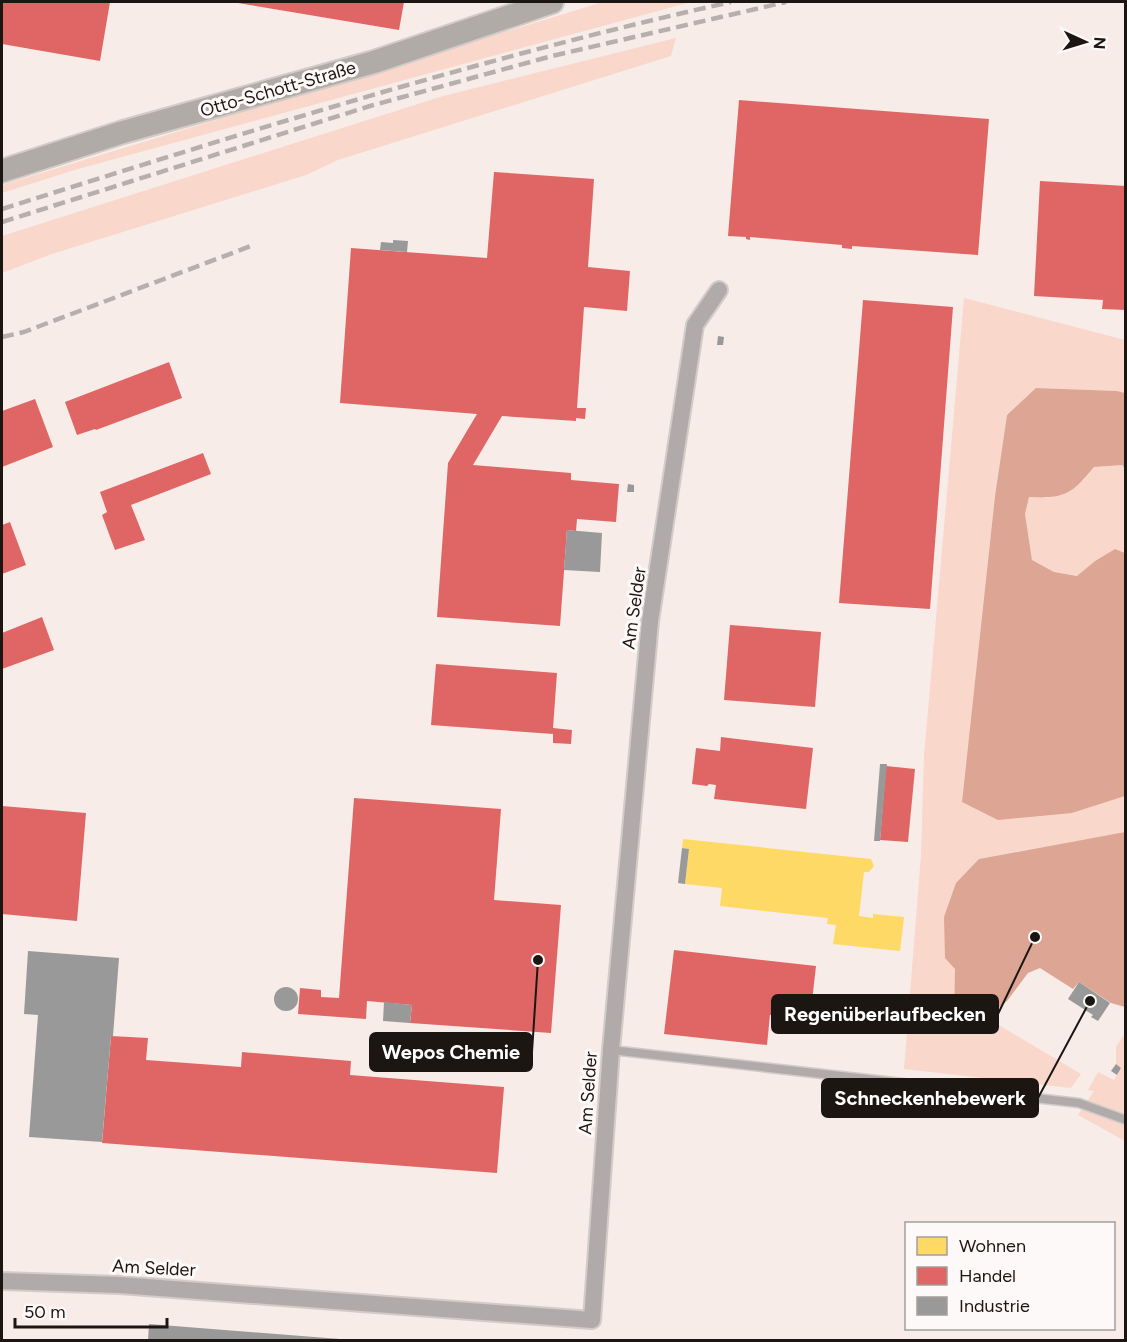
<svg xmlns="http://www.w3.org/2000/svg" width="1127" height="1342" font-family="Figtree,sans-serif">
<style>
.green{fill:#fad7cb}
.water{fill:#dca594}
.homes{fill:#ffd966}
.shops{fill:#e06666}
.industry{fill:#999}
.lines{fill:none;stroke-linecap:round;stroke-linejoin:round}
.lane-casing{stroke:#d2cbc7;stroke-width:11}
.street-casing{stroke:#d2cbc7;stroke-width:20}
.secondary-casing{stroke:#d2cbc7;stroke-width:26}
.lane{stroke:#b0abaa;stroke-width:8}
.street{stroke:#b0abaa;stroke-width:16}
.secondary{stroke:#b1aba7;stroke-width:22}
.rail{stroke:#b6afac;stroke-width:4.5;stroke-dasharray:12 6;stroke-linecap:butt}
.labels{text-anchor:middle;stroke-width:6;stroke-linejoin:round;paint-order:stroke}
.street-label{font-size:18px;fill:#1c1613;stroke:#fdf9f8}
.leader{fill:none;stroke:#1c1613;stroke-width:2}
.callout-dot{fill:#1c1613;stroke:#fdf9f8;stroke-width:2}
.callout{fill:#1c1613;stroke:#1c1613;stroke-width:2}
.callout-label{font-size:20px;text-anchor:middle;font-weight:bold;fill:#fff}
</style>
<rect width="100%" height="100%" fill="#f7ece7"/>
<g class="green">
<path d="M 603,2 L 691,2 L 78,169 L 2,193 L 2,185 Z"/>
<path d="M 676,38 L 671,56 L 338,160 L 306,175 L 52,254 L 2,273 L 2,236 L 443,96 Z"/>
<path d="M 964,298 L 1125,340 L 1126,393 L 1117,391 L 1036,388 L 1007,415 L 995,496 L 962,802 L 1072,813 L 1125,796 L 1125,832 L 979,859 L 955,968 L 954,1012 L 983,1021 L 987,1018 L 1081,1074 L 1071,1088 L 904,1069 L 921,855 L 924,756 Z"/>
<path d="M 1122,465 L 1125,468 L 1125,553 L 1115,549 L 1095,561 L 1078,576 L 1054,572 L 1032,560 L 1025,514 L 1029,497 L 1047,498 L 1084,480 L 1094,467 Z"/>
<path d="M 1125,1033 L 1125,1141 L 1078,1115 L 1094,1091 L 1088,1090 L 1098,1072 L 1114,1080 L 1121,1068 L 1116,1064 L 1116,1047 Z"/>
</g>
<g class="water">
<path d="M 1036,388 L 1117,391 L 1125,393 L 1125,468 L 1122,465 L 1094,467 C 1072,494 1064,499 1029,497 L 1025,514 L 1032,560 L 1054,572 L 1077,576 L 1095,561 L 1115,549 L 1125,553 L 1125,796 L 1072,813 L 998,820 L 962,802 L 995,496 L 1007,415 Z"/>
<path d="M 1125,832 L 1125,1007 L 1111,1003 L 1079,982 L 1073,989 L 1040,968 L 1028,973 L 1007,1001 L 983,1021 L 968,1021 L 954,1012 L 955,969 L 945,958 L 944,917 L 956,883 L 979,859 Z"/>
</g>
<path class="homes" d="M 683,839 L 871,859 L 874,866 L 869,872 L 864,872 L 859,916 L 873,918 L 873,914 L 904,917 L 900,951 L 833,944 L 836,925 L 827,924 L 828,918 L 720,906 L 722,888 L 685,884 L 689,849 L 682,848 Z"/>
<g class="shops">
<path d="M 2,2 L 110,2 L 100,61 L 2,44 Z"/>
<path d="M 238,2 L 404,2 L 399,30 L 238,3 Z"/>
<path d="M 739,100 L 989,119 L 978,255 L 852,246 L 852,249 L 842,248 L 842,245 L 750,237 L 750,240 L 746,239 L 746,237 L 728,236 Z"/>
<path d="M 494,172 L 594,179 L 588,267 L 630,271 L 627,311 L 584,307 L 577,408 L 586,408 L 585,419 L 576,418 L 576,421 L 502,416 L 473,465 L 571,473 L 571,480 L 619,484 L 616,522 L 577,519 L 576,531 L 567,530 L 560,626 L 437,617 L 448,463 L 477,414 L 340,403 L 351,248 L 487,258 Z"/>
<path d="M 1040,181 L 1126,186 L 1126,310 L 1102,309 L 1103,300 L 1034,296 Z"/>
<path d="M 863,300 L 953,307 L 930,609 L 839,603 Z"/>
<path d="M 169,362 L 182,398 L 96,430 L 95,429 L 77,435 L 65,402 Z"/>
<path d="M 35,399 L 53,447 L 2,467 L 2,411 Z"/>
<path d="M 203,453 L 211,474 L 131,505 L 145,540 L 115,550 L 102,515 L 107,512 L 100,492 Z"/>
<path d="M 10,522 L 26,565 L 2,574 L 2,525 Z"/>
<path d="M 42,617 L 54,650 L 2,669 L 2,633 Z"/>
<path d="M 730,625 L 821,632 L 815,707 L 724,700 Z"/>
<path d="M 436,664 L 557,673 L 553,728 L 572,730 L 571,744 L 553,743 L 553,734 L 431,725 Z"/>
<path d="M 721,737 L 813,748 L 806,809 L 714,799 L 716,785 L 709,784 L 707,786 L 692,784 L 696,748 L 720,751 Z"/>
<path d="M 886,766 L 915,769 L 908,842 L 880,840 Z"/>
<path d="M 354,798 L 501,809 L 494,900 L 561,905 L 551,1033 L 410,1023 L 412,1005 L 367,1001 L 366,1019 L 298,1014 L 300,988 L 321,990 L 321,997 L 339,998 Z"/>
<path d="M 2,806 L 86,813 L 77,921 L 2,914 Z"/>
<path d="M 674,950 L 816,966 L 810,1019 L 770,1015 L 767,1045 L 664,1034 Z"/>
<path d="M 111,1036 L 148,1038 L 146,1060 L 241,1067 L 242,1052 L 351,1061 L 350,1075 L 504,1087 L 497,1173 L 102,1143 Z"/>
</g>
<g class="industry">
<path d="M 393,240 L 408,241 L 407,252 L 380,250 L 381,242 L 393,243 Z"/>
<path d="M 718,336 L 724,337 L 723,345 L 717,345 Z"/>
<path d="M 628,484 L 634,485 L 634,492 L 627,492 Z"/>
<path d="M 567,530 L 602,533 L 600,572 L 564,570 Z"/>
<path d="M 880,764 L 887,764 L 880,841 L 874,841 Z"/>
<path d="M 682,848 L 689,849 L 685,884 L 678,883 Z"/>
<path d="M 28,951 L 119,958 L 113,1036 L 111,1036 L 102,1142 L 29,1137 L 38,1015 L 24,1014 Z"/>
<path d="M 1079,982 L 1110,1003 L 1098,1021 L 1091,1017 L 1093,1015 L 1068,999 Z"/>
<circle cx="286" cy="999" r="12"/>
<path d="M 384,1002 L 412,1005 L 410,1023 L 383,1021 Z"/>
<path d="M 1116,1064 L 1121,1068 L 1117,1075 L 1111,1071 Z"/>
<path d="M 149,1324 L 340,1339 L 340,1340 L 148,1340 Z"/>
</g>
<g class="lines">
<defs>
<path id="lane" d="M 611,1050 L 1079,1103 L 1126,1120"/>
<path id="street" d="M 2,1281 L 120,1285 L 186,1290 L 592,1320 L 611,1050 L 650,621 L 695,325 L 719,290"/>
<path id="secondary" d="M 2,171 L 123,132 L 374,62 L 552,2"/>
</defs>
<use href="#lane" class="lane-casing"/>
<use href="#street" class="street-casing"/>
<use href="#secondary" class="secondary-casing"/>
<use href="#lane" class="lane"/>
<use href="#street" class="street"/>
<use href="#secondary" class="secondary"/>
<g class="rail">
<path d="M 2,209 C 243,133 483,57 731,2"/>
<path d="M 2,222 L 370,106 L 552,56 L 786,2"/>
<path d="M 2,337 L 24,332 L 251,246"/>
</g>
</g>
<g class="labels">
<g class="street-label">
<text transform="translate(278 89) rotate(-16)" y="6">Otto-Schott-Straße</text>
<text transform="translate(634 608) rotate(-82)" y="6">Am Selder</text>
<text transform="translate(588 1093) rotate(-86)" y="6">Am Selder</text>
<text transform="translate(154 1268) rotate(3)" y="6">Am Selder</text>
</g>
</g>
<path class="leader" d="M1035 937L998 1014M538 960L532 1052M1090 1001L1038 1098"/>
<g class="callout-dot">
<circle cx="1035" cy="937" r="6"/>
<circle cx="538" cy="960" r="6"/>
<circle cx="1090" cy="1001" r="6"/>
</g>
<g class="callout">
<rect x="772" y="995" width="226" height="38" rx="6"/>
<rect x="370" y="1033" width="162" height="38" rx="6"/>
<rect x="822" y="1079" width="216" height="38" rx="6"/>
</g>
<g class="callout-label">
<text x="885" y="1021">Regenüberlaufbecken</text>
<text x="451" y="1059">Wepos Chemie</text>
<text x="930" y="1105">Schneckenhebewerk</text>
</g>
<rect width="1127" height="1342" fill="none" stroke="#1c1613" stroke-width="6"/>
<rect x="905" y="1222" width="210" height="108" fill="#fdf9f8" stroke="#a39e9c" stroke-width="1.5"/>
<rect x="917" y="1237" width="30" height="18" fill="#ffd966" stroke="#a39e9c" stroke-width="1.5"/>
<text x="959" y="1252" font-size="18" fill="#1c1613">Wohnen</text>
<rect x="917" y="1267" width="30" height="18" fill="#e06666" stroke="#a39e9c" stroke-width="1.5"/>
<text x="959" y="1282" font-size="18" fill="#1c1613">Handel</text>
<rect x="917" y="1297" width="30" height="18" fill="#999999" stroke="#a39e9c" stroke-width="1.5"/>
<text x="959" y="1312" font-size="18" fill="#1c1613">Industrie</text>
<g transform="translate(1085 42) rotate(94)" stroke="#fdf9f8" stroke-width="4.5" paint-order="stroke">
<path d="M0-4.5L10 22L0 15L-10 22Z" fill="#1c1613"/>
<text y="-9" font-size="16" font-weight="bold" text-anchor="middle" fill="#1c1613">N</text>
</g>
<path d="M15 1318v9h152v-9" fill="none" stroke="#1c1613" stroke-width="3"/>
<text x="24" y="1318" font-size="18" fill="#1c1613" stroke="#fdf9f8" stroke-width="4.5" paint-order="stroke">50 m</text>
</svg>
